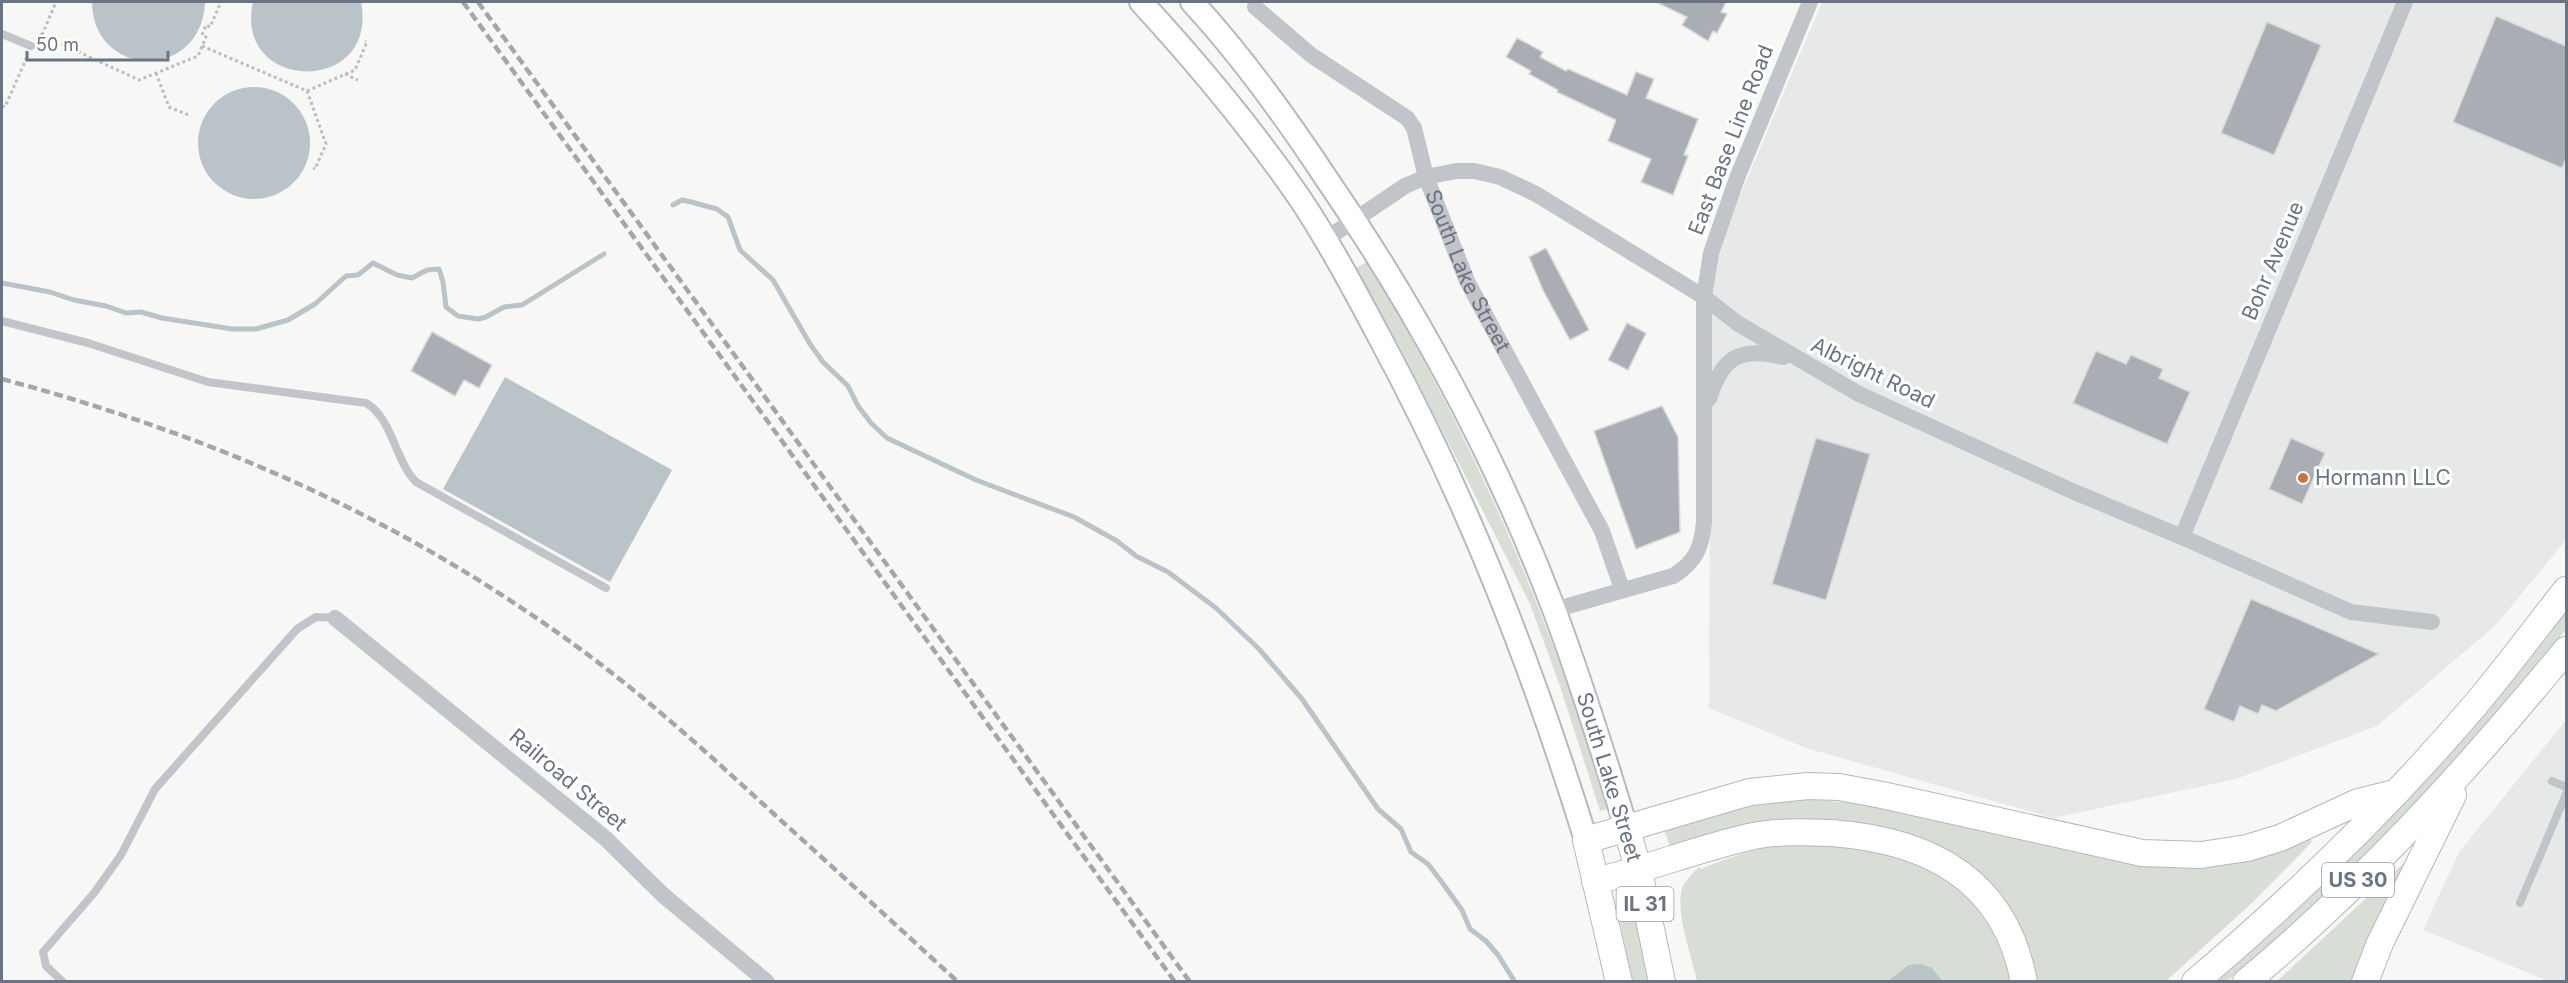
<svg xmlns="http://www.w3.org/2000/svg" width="2568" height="983" font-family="Inter,sans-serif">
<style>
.built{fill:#e7e9e8}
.green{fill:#d8ddd6}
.water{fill:#bac3c7}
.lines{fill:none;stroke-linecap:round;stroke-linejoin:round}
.stream{stroke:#bac3c7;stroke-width:5}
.building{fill:#a9aeb4;stroke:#d8d9d7;stroke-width:1.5}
.secondary-casing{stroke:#b6b9be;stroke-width:26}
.primary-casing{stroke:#b5b8bc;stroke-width:28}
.path{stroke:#bbbdc0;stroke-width:3;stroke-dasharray:3 3;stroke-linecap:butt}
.lane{stroke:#c1c4c8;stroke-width:8}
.street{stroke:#c1c4c8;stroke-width:16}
.secondary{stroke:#fff;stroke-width:22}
.primary{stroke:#fff;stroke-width:26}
.rail{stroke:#a3a7ad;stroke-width:4.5;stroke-dasharray:9 4.5;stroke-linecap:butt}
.poi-dot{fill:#cf723d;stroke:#fff;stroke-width:2}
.labels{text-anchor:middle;stroke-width:6;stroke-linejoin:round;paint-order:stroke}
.shield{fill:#fff;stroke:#979ea8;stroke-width:1.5}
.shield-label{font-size:20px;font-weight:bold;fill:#6a7482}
.street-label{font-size:21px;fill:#6a7482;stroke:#fff}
.poi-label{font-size:21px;fill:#6a7482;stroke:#fff;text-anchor:start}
</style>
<rect width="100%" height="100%" fill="#f7f7f5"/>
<g class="built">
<path d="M 1822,2 L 2566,2 L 2566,540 L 2495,626 L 2377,726 L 2236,779 L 2053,818 L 1806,748 L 1709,708 L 1711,323 L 1715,254 Z"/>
<path d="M 2566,720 L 2566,981 L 2548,981 L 2423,930 L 2459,852 Z"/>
</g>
<g class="green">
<path d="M 1367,262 C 1472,435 1550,615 1608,809 L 1600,811 L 1560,686 L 1530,604 L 1403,353 L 1356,268 Z"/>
<path d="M 2566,611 L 2566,629 L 2530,676 L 2409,813 L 2325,896 L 2252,961 L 2227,981 L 2213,982 L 2511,680 Z"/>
<path d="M 1806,799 L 1866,804 L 2072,850 L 2309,838 L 2312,842 L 2253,902 L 2166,981 L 2034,982 L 1969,868 L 1747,826 L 1670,846 L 1664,830 L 1751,805 Z"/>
<path d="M 1805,843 C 1904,852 1986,870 2010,981 L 1697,981 C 1692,958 1675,911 1682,889 C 1685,880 1693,873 1699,867 L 1701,869 C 1740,853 1762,846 1805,843 Z"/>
<path d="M 2405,862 L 2408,865 L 2353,981 L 2276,982 Z"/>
<path d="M 1631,901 L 1634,907 L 1649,981 L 1632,981 L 1617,907 L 1617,904 Z"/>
</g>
<g class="water">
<path d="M 92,2 L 205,2 C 202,81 93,80 92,2 Z"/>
<path d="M 253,2 L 361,2 C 379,96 233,93 253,2 Z"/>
<circle cx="254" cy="143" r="56"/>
<path d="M 505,377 L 672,470 L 610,582 L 443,489 Z"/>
<path d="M 1921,964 L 1932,968 L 1942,981 L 1888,981 L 1909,965 Z"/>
</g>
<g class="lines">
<g class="stream">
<path d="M 673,205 L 682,200 L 691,202 L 717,209 L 728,217 L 740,250 L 773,280 L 810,344 L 823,362 L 848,386 L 858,406 L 871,423 L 887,438 L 976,480 L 1074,517 L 1117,541 L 1136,556 L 1168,572 L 1216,608 L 1259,649 L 1302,699 L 1378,809 L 1401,829 L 1411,852 L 1428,864 L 1441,881 L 1462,910 L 1470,929 L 1486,941 L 1498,955 L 1515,982"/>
<path d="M 2,283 L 50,292 L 74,300 L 106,306 L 126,313 L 141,312 L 162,318 L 232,329 L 256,329 L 288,320 L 315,304 L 346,276 L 358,275 L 373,263 L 397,275 L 412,278 L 427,270 L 439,269 L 443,282 L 446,307 L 458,316 L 478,319 L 486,317 L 504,307 L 522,305 L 604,254"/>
</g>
</g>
<g class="building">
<path d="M 1656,2 L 1726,2 L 1721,12 L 1727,14 L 1717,33 L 1713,31 L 1708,41 L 1682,25 L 1687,17 Z"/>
<path d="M 2496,16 L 2566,46 L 2566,158 L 2562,168 L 2453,122 Z"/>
<path d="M 2267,22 L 2321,45 L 2274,155 L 2221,133 Z"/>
<path d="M 1517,38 L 1543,52 L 1540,57 L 1566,71 L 1568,69 L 1627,95 L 1636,72 L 1654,79 L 1646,98 L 1698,119 L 1684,155 L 1688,156 L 1673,195 L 1641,182 L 1651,159 L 1608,141 L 1616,120 L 1557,92 L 1558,90 L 1529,74 L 1531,71 L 1506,57 Z"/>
<path d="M 1546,248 L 1589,330 L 1570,340 L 1543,290 L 1529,257 Z"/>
<path d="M 1627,323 L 1646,333 L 1628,370 L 1608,360 Z"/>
<path d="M 432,332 L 492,365 L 479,388 L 464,380 L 455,396 L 411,371 Z"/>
<path d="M 2096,351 L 2126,364 L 2131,355 L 2163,369 L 2159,378 L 2190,392 L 2167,444 L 2073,403 Z"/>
<path d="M 1662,406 L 1678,437 L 1680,532 L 1636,549 L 1594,431 Z"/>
<path d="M 1816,438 L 1870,454 L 1826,600 L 1772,584 Z"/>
<path d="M 2291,438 L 2325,453 L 2302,504 L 2269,489 Z"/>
<path d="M 2251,599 L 2379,654 L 2276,711 L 2262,705 L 2258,714 L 2240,706 L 2234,722 L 2204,709 Z"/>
</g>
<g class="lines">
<defs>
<g id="secondary">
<path d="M 1141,2 C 1198,64 1253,130 1301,200 C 1330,244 1355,291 1380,338 C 1468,501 1531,663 1586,840"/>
<path d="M 1192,2 C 1242,56 1285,116 1326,178 C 1418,312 1497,459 1555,612 C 1581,682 1604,755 1626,827"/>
</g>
<g id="primary">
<path d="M 1626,827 L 1639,871 L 1662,982"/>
<path d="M 1595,881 C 1647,869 1697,849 1749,837 C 1775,831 1805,832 1831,833 C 1928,840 2005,879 2024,982"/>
<path d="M 1619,982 L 1586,840 L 1750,792 L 1808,786 L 1839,787 L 1882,795 L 2142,853 L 2201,855 L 2247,848 L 2280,838 L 2358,802 L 2394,793"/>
<path d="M 2195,982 C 2295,897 2391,804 2476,704 C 2507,667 2536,628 2566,590"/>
<path d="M 2246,982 C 2365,883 2468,769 2566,650"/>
<path d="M 2365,982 L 2380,943 L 2453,795"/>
</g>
</defs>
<use href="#secondary" class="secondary-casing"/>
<use href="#primary" class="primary-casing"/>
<g class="path">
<path d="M 40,34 L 139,80 L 198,56 L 206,37 L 202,35 L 206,25 L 210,27 L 221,2"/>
<path d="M 42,35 L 56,2"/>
<path d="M 202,46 L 307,91 L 326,144 L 315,169 L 313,168"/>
<path d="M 156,73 L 169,107 L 191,116"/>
<path d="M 345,74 L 358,80"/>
<path d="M 307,91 L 355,70 L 367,42 L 365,41"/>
<path d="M 2,106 L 5,107 L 27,57"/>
</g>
<g class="lane">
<path d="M 2,34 L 31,46"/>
<path d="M 2,321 L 88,343 L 208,382 L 366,403 C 393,419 394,459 416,482 L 606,588"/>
<path d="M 2552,781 L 2566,787"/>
<path d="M 2520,903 L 2566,794"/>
<path d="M 63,982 L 46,966 L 43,952 L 94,893 L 121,855 L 155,789 L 297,629 L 316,617 L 335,618"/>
</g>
<g class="street">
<path id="s1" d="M 1255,7 L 1311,55 L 1407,118 L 1414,128 L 1426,177 L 1467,281 L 1602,531 L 1622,589"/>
<path d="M 1326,239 L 1405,186 L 1426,177 L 1456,171 L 1474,171 L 1500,177 L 1536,194 L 1704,297 L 1737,323 L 1859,394 L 2072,491 L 2182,537 L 2351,612 L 2432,622"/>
<path d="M 1709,399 C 1722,357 1740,346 1783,357"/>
<path d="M 2182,537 L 2405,2"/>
<path d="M 1554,610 L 1673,576 C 1695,563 1702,547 1704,522 L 1704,297 L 1711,253 L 1737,178 L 1810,2"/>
<path d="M 335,618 L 605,838 L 663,895 L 767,982"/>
</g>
<use href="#secondary" class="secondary"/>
<use href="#primary" class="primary"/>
<g class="rail">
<path d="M 463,2 L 1175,982"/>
<path d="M 478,2 L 1190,982"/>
<path d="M 2,379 C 218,437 406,520 587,654 C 653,703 714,759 775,815 C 836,870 897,926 958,982"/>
</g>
</g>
<circle class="poi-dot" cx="2303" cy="478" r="6"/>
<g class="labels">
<g class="shield">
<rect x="2322" y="863" width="72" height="34" rx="4.5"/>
<rect x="1616.5" y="887" width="57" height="34" rx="4.5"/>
</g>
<g class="shield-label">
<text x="2358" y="887">US 30</text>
<text x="1645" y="911">IL 31</text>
</g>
<g class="street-label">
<text transform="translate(1731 140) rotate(-69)" y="7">East Base Line Road</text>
<text transform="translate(2273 261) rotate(-67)" y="7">Bohr Avenue</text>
<text dy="7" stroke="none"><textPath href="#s1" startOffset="354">South Lake Street</textPath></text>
<text transform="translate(1873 373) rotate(26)" y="7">Albright Road</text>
<text transform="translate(1609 777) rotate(73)" y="7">South Lake Street</text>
<text transform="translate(568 780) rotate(40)" y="7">Railroad Street</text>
</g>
<g class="poi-label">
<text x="2315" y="485">Hormann LLC</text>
</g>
</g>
<rect width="2568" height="983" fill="none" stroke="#6a7482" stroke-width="6"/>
<path d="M27 51v9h141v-9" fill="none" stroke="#6a7482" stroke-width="3"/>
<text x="36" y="51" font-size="18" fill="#6a7482" stroke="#ffffff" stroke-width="4.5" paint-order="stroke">50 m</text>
</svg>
